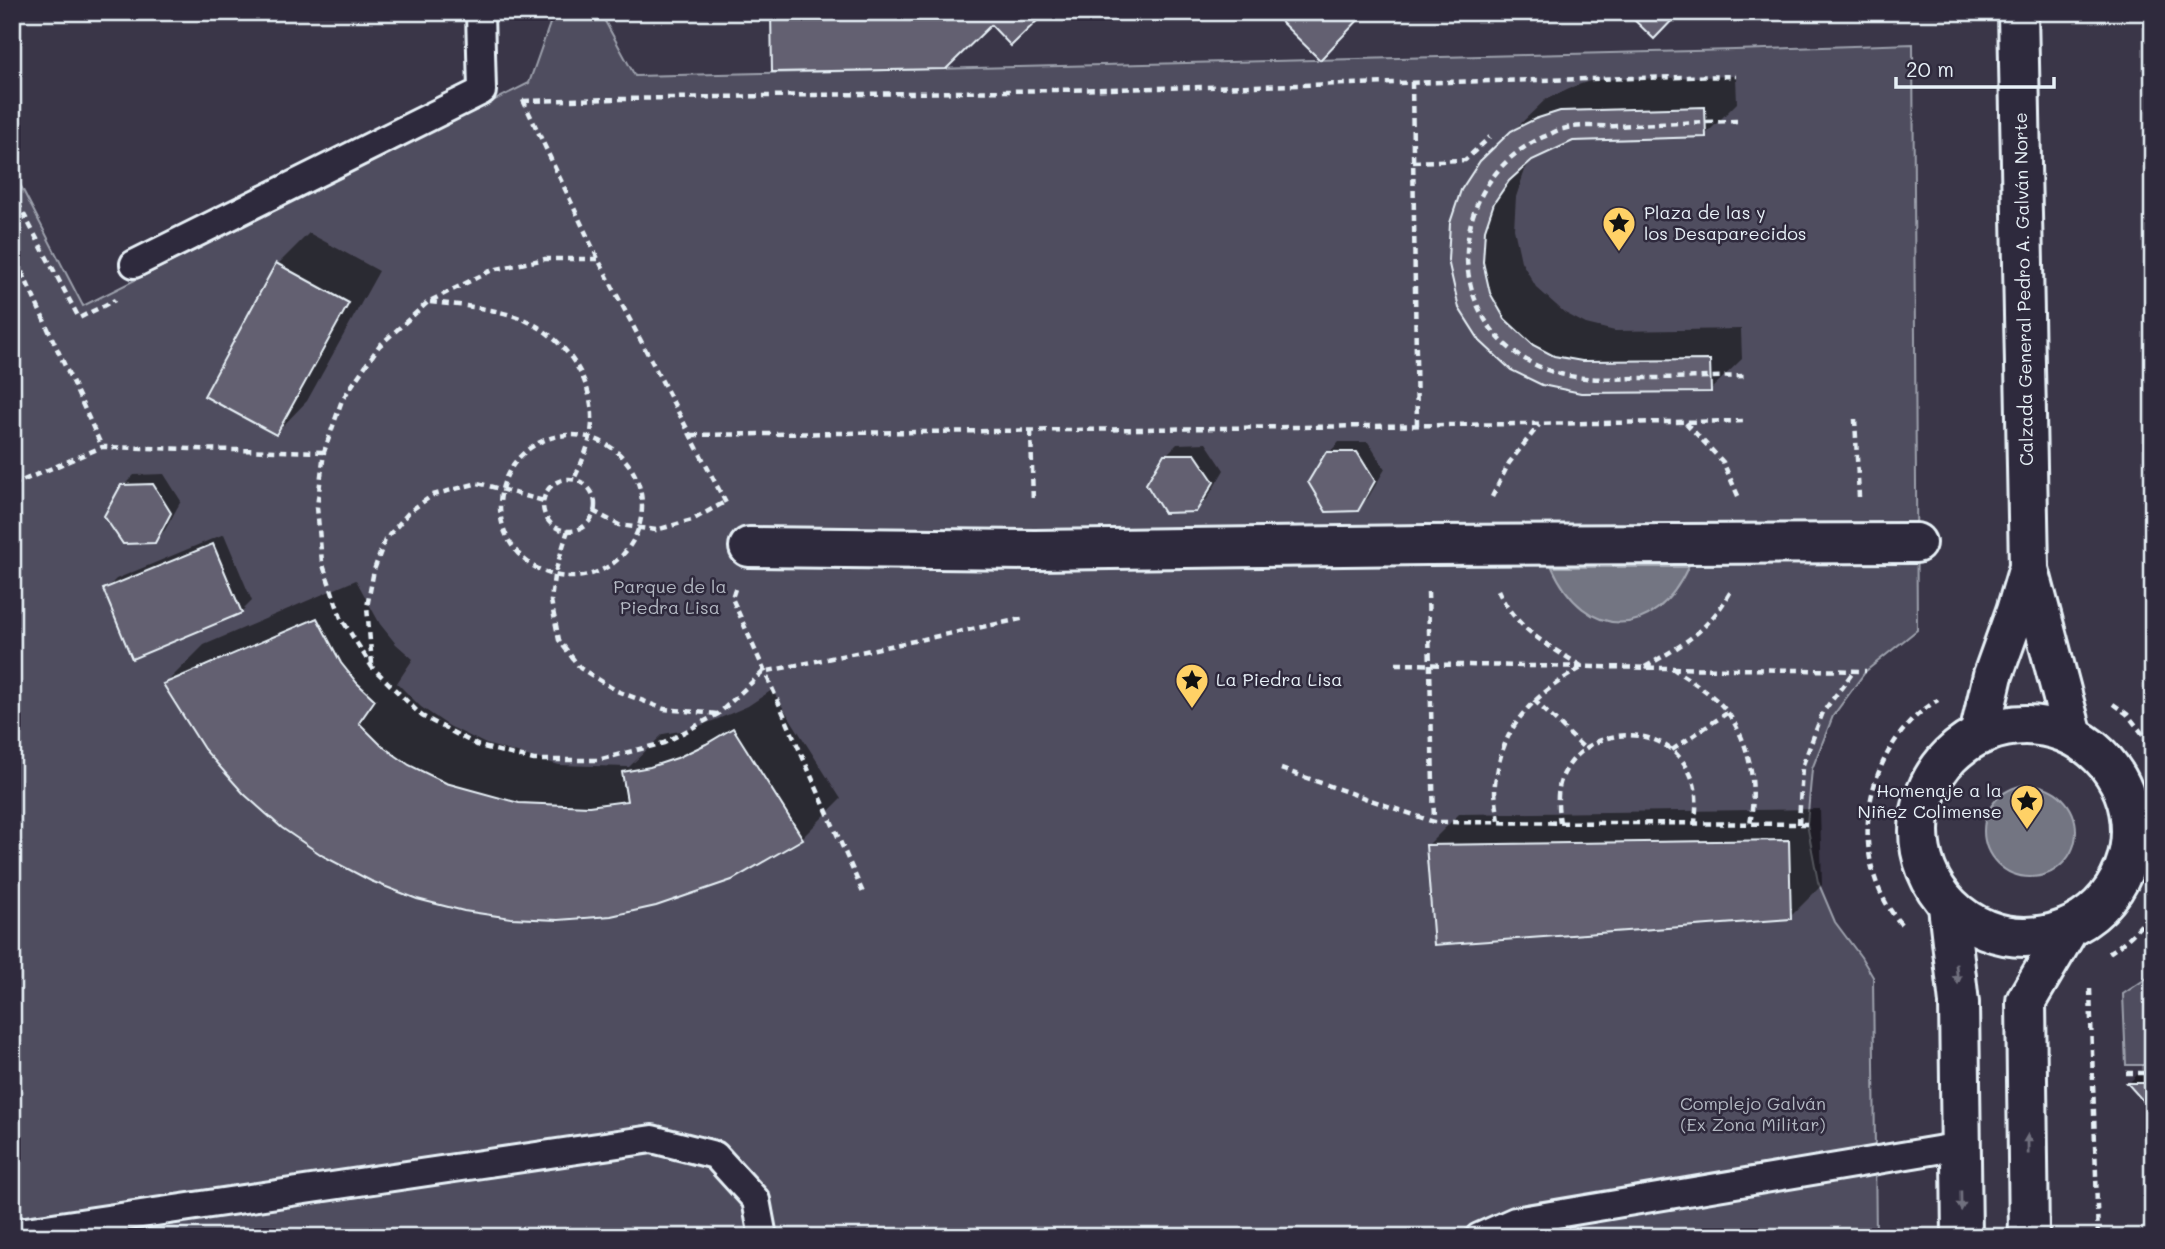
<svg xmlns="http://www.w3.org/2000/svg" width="2165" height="1249" font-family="Mali,sans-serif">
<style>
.green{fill:#504e5f;stroke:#9ca0ac;stroke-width:2}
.water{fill:#737482;stroke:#a2a6b1;stroke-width:2}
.shadow{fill:#0007}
.building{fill:#636171;stroke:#e8f1f8;stroke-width:2}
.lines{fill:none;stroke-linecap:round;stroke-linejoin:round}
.service-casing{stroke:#e8f1f8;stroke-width:32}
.pedestrian-casing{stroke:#e8f1f8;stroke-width:44}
.tertiary-casing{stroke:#e8f1f8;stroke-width:44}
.primary-casing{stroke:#e8f1f8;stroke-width:44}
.path{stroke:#e8f1f8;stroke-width:4.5;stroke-dasharray:7 5;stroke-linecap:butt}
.service{stroke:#2f2a3d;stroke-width:26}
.pedestrian{stroke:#2f2a3d;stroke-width:38}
.tertiary{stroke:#2f2a3d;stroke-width:38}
.primary{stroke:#2f2a3d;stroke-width:38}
.oneway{fill:#70707e}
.labels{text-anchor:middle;stroke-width:5;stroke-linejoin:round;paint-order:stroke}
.poi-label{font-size:18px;fill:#e8f1f8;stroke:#2f2a3d;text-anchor:start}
.street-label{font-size:18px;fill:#e8f1f8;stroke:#2f2a3d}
.park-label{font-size:18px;fill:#b3b8c2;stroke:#2f2a3d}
</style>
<rect width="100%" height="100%" fill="#3a3648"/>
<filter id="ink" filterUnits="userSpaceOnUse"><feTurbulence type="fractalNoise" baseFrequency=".0143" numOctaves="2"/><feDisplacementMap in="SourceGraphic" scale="14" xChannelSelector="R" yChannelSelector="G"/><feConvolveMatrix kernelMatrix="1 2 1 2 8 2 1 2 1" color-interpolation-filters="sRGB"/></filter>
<g filter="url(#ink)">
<g class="green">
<path d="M 554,12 L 600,12 L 635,76 L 1735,50 L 1913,44 L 1917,630 L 1866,671 L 1833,716 L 1812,769 L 1807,824 L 1818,882 L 1835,922 L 1861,957 L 1873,977 L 1876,1237 L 12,1237 L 12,169 L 83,306 L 529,83 Z"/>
<path d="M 2153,974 L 2153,1065 L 2126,1065 L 2123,994 Z"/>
</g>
<g class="water">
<path d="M 1552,567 L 1688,567 C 1655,641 1585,641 1552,567 Z"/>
<circle cx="2030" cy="831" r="46"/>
</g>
<g class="shadow">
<path d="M 1736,76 L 1737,103 L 1705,135 L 1572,139 L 1533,158 L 1525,170 L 1516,197 L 1514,229 L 1521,261 L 1536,287 L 1565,313 L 1586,324 L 1615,331 L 1741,329 L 1742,359 L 1710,390 L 1481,340 L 1481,162 L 1545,100 L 1569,88 L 1593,80 Z"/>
<path d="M 309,233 L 379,271 L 307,401 L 276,433 L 278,264 Z"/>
<path d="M 12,354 L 18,366 L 12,371 Z"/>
<path d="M 1339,442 L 1368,442 L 1385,469 L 1368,498 L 1357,509 L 1328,454 Z"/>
<path d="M 1206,443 L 1224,470 L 1207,499 L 1195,511 L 1166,455 L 1177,444 Z"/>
<path d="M 164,474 L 181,501 L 165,530 L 154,541 L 123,486 L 134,475 Z"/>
<path d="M 224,534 L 252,601 L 241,612 L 105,590 L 116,579 Z"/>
<path d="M 356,580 L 380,624 L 396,644 L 413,659 L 397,683 L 421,707 L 449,726 L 486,744 L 559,765 L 629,767 L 663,734 L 691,729 L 718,719 L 748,706 L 772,690 L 841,799 L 802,838 L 558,918 L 165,684 L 204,645 Z"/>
<path d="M 1820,809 L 1822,885 L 1790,917 L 1427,846 L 1459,814 Z"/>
<path d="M 2153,1059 L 2153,1109 L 2129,1083 Z"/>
</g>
<g class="building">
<path d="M 771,12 L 1046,12 L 1011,46 L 991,25 L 946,69 L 772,72 Z"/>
<path d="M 1271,12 L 1366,12 L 1320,60 Z"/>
<path d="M 1626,12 L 1680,12 L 1654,39 Z"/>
<path d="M 1705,107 L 1706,137 L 1573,141 L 1532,160 L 1509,181 L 1494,203 L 1485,230 L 1483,262 L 1490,293 L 1505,319 L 1533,345 L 1554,356 L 1582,361 L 1710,360 L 1711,392 L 1581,393 L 1542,385 L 1511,370 L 1480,341 L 1459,308 L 1448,260 L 1450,223 L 1461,190 L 1480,161 L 1511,131 L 1535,119 L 1560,111 Z"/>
<path d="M 276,263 L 349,303 L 276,435 L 204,396 Z"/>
<path d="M 1326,452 L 1357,452 L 1375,481 L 1358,511 L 1326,512 L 1308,482 Z"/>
<path d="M 1164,454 L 1195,454 L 1214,482 L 1196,512 L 1164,513 L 1146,484 Z"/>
<path d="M 153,484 L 171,513 L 155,543 L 123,544 L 104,516 L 121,485 Z"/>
<path d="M 213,544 L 242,613 L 132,659 L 103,589 Z"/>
<path d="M 317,618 L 341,663 L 357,683 L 375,700 L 359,723 L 382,746 L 409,765 L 446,783 L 519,803 L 589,806 L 627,801 L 622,772 L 650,767 L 677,758 L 706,744 L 733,728 L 803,839 L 732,880 L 656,906 L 611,916 L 558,920 L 511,918 L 464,911 L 417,899 L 371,881 L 323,856 L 282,828 L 244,794 L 204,749 L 163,684 Z"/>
<path d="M 1789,840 L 1791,919 L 1434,945 L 1426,845 Z"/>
<path d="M 2127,1083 L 2153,1083 L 2153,1112 Z"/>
</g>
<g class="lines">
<defs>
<g id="service">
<path d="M 134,264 L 482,91 L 480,12"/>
<path d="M 12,1233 L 652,1139 L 715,1155 L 756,1200 L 763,1237"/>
<path d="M 1479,1237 L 1515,1221 L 1961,1146"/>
</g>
<path id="pedestrian" d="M 749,547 L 1035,550 L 1426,545 L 1916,543"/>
<path id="tertiary" d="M 2131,834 L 2153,832"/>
<g id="primary">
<path d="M 2029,569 L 2073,736"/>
<circle cx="2025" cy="831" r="106"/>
<path d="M 1980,731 L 1993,675 L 2016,611 L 2029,567 L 2018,12"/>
<path d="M 1948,906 L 1959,1003 L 1962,1237"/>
<path d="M 2029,1237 L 2026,1001 L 2069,928"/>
</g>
</defs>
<use href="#service" class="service-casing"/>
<use href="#pedestrian" class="pedestrian-casing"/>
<use href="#tertiary" class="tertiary-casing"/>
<use href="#primary" class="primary-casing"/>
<g class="path">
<path d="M 1412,82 L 1417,426"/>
<path d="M 523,100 L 598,259 L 728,507"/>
<path d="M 523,101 L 1736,76"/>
<path d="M 1737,121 C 1697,122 1656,124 1616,126 C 1599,127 1579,124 1563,129 C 1556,130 1550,135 1543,137 C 1440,184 1441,333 1550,371 C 1579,381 1609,379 1639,378 C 1674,378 1710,377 1745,376"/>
<path d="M 1413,162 L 1465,160 L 1490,137"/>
<path d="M 12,192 L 79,318 L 115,300"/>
<path d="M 12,250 L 102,447"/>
<path d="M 598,259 L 545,259 L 492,270 L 428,302 L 379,346 L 342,400 L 324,452 L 317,507 L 322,562 L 341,618 L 372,667 L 422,716 L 479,746 L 534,760 L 598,760 L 664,743 L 718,714 L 763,672 L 1026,618"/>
<path d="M 430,302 C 460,305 492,308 520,318 C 562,334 594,378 592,423 C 591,443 582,462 574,479"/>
<path d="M 1855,419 L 1859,497"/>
<path d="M 1686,423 L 1723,462 L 1739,498"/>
<path d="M 1031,431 L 1033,503"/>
<path d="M 692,435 L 1747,421"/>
<circle cx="571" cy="506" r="71"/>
<circle cx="569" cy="505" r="26"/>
<path d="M 12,485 L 102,447 L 324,452"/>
<path d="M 1492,497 L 1509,463 L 1539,425"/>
<path d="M 593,511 L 619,525 L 656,530 L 692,520 L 725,502"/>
<path d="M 568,530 L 554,576 L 551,601 L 559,640 L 580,668 L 617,691 L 664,709 L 717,714"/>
<path d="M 735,589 L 732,598 L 864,895"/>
<path d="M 1498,590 C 1515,629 1549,646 1583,667 C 1542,690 1507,718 1498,768 C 1497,775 1494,782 1495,789 C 1495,800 1498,812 1499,822"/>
<path d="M 1428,592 L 1434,822"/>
<path d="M 372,664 L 367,607 L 374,570 L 385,540 L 410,511 L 433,495 L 478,483 L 544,501"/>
<path d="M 1396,664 L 1866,671"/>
<path d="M 1645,667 C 1684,644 1708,631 1731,591"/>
<path d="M 1672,668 C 1691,681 1714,694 1728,713 C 1751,746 1757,786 1750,824"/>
<path d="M 1534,700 L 1585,749"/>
<path d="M 2113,704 L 2127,714 L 2153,747"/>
<path d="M 1672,750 L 1727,713"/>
<path d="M 1281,769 L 1434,822 L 1807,824"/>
<path d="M 1560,823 C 1558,809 1556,794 1561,780 C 1584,721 1672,719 1693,781 C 1698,795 1696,809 1695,823"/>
<path d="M 1799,824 L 1802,767 L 1823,712 L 1854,671"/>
<path d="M 1901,924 C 1843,858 1864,744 1938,700"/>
<path d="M 2109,953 C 2126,942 2143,926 2153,908"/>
<path d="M 2090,989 L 2098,1237"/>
<path d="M 2126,1073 L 2153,1073"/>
</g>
<use href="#service" class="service"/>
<use href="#pedestrian" class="pedestrian"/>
<use href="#tertiary" class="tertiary"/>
<use href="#primary" class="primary"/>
</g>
<defs><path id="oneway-solid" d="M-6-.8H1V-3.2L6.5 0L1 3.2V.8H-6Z" transform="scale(1.75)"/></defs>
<g class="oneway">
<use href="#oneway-solid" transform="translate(1957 974) rotate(84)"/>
<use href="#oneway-solid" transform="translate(2028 1144) rotate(-91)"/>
<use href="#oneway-solid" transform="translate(1961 1201) rotate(89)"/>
</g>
</g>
<defs>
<symbol id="sight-pin" viewBox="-11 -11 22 30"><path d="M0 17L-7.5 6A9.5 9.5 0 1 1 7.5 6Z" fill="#ffd166" stroke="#2f2a3d"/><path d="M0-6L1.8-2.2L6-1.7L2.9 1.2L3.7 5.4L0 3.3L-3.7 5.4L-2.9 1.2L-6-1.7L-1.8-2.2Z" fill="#111"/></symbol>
</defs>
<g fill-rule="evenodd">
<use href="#sight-pin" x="1600" y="204" width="38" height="52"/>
<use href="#sight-pin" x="1173" y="661" width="38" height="52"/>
<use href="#sight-pin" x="2008" y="782" width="38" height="52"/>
</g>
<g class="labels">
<g class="poi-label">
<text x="1644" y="219">Plaza de las y<tspan x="1644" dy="21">los Desaparecidos</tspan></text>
<text x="1216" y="686">La Piedra Lisa</text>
<text x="2002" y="797" text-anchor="end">Homenaje a la<tspan x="2002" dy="21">Niñez Colimense</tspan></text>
</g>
<g class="street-label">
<text transform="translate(2024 289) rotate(-91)" y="6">Calzada General Pedro A. Galván Norte</text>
</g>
<g class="park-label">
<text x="670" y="593">Parque de la<tspan x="670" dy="21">Piedra Lisa</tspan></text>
<text x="1753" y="1110">Complejo Galván<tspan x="1753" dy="21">(Ex Zona Militar)</tspan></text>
</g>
</g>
<rect width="2165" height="1249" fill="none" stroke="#2f2a3d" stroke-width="42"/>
<rect x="21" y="21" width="2123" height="1207" fill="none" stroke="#e8f1f8" stroke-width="2.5" filter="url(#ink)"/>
<path d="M1896 77v10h158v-10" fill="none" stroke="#e8f1f8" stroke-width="3.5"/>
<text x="1906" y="77" font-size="21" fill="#e8f1f8" stroke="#2f2a3d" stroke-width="5" paint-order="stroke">20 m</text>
</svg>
